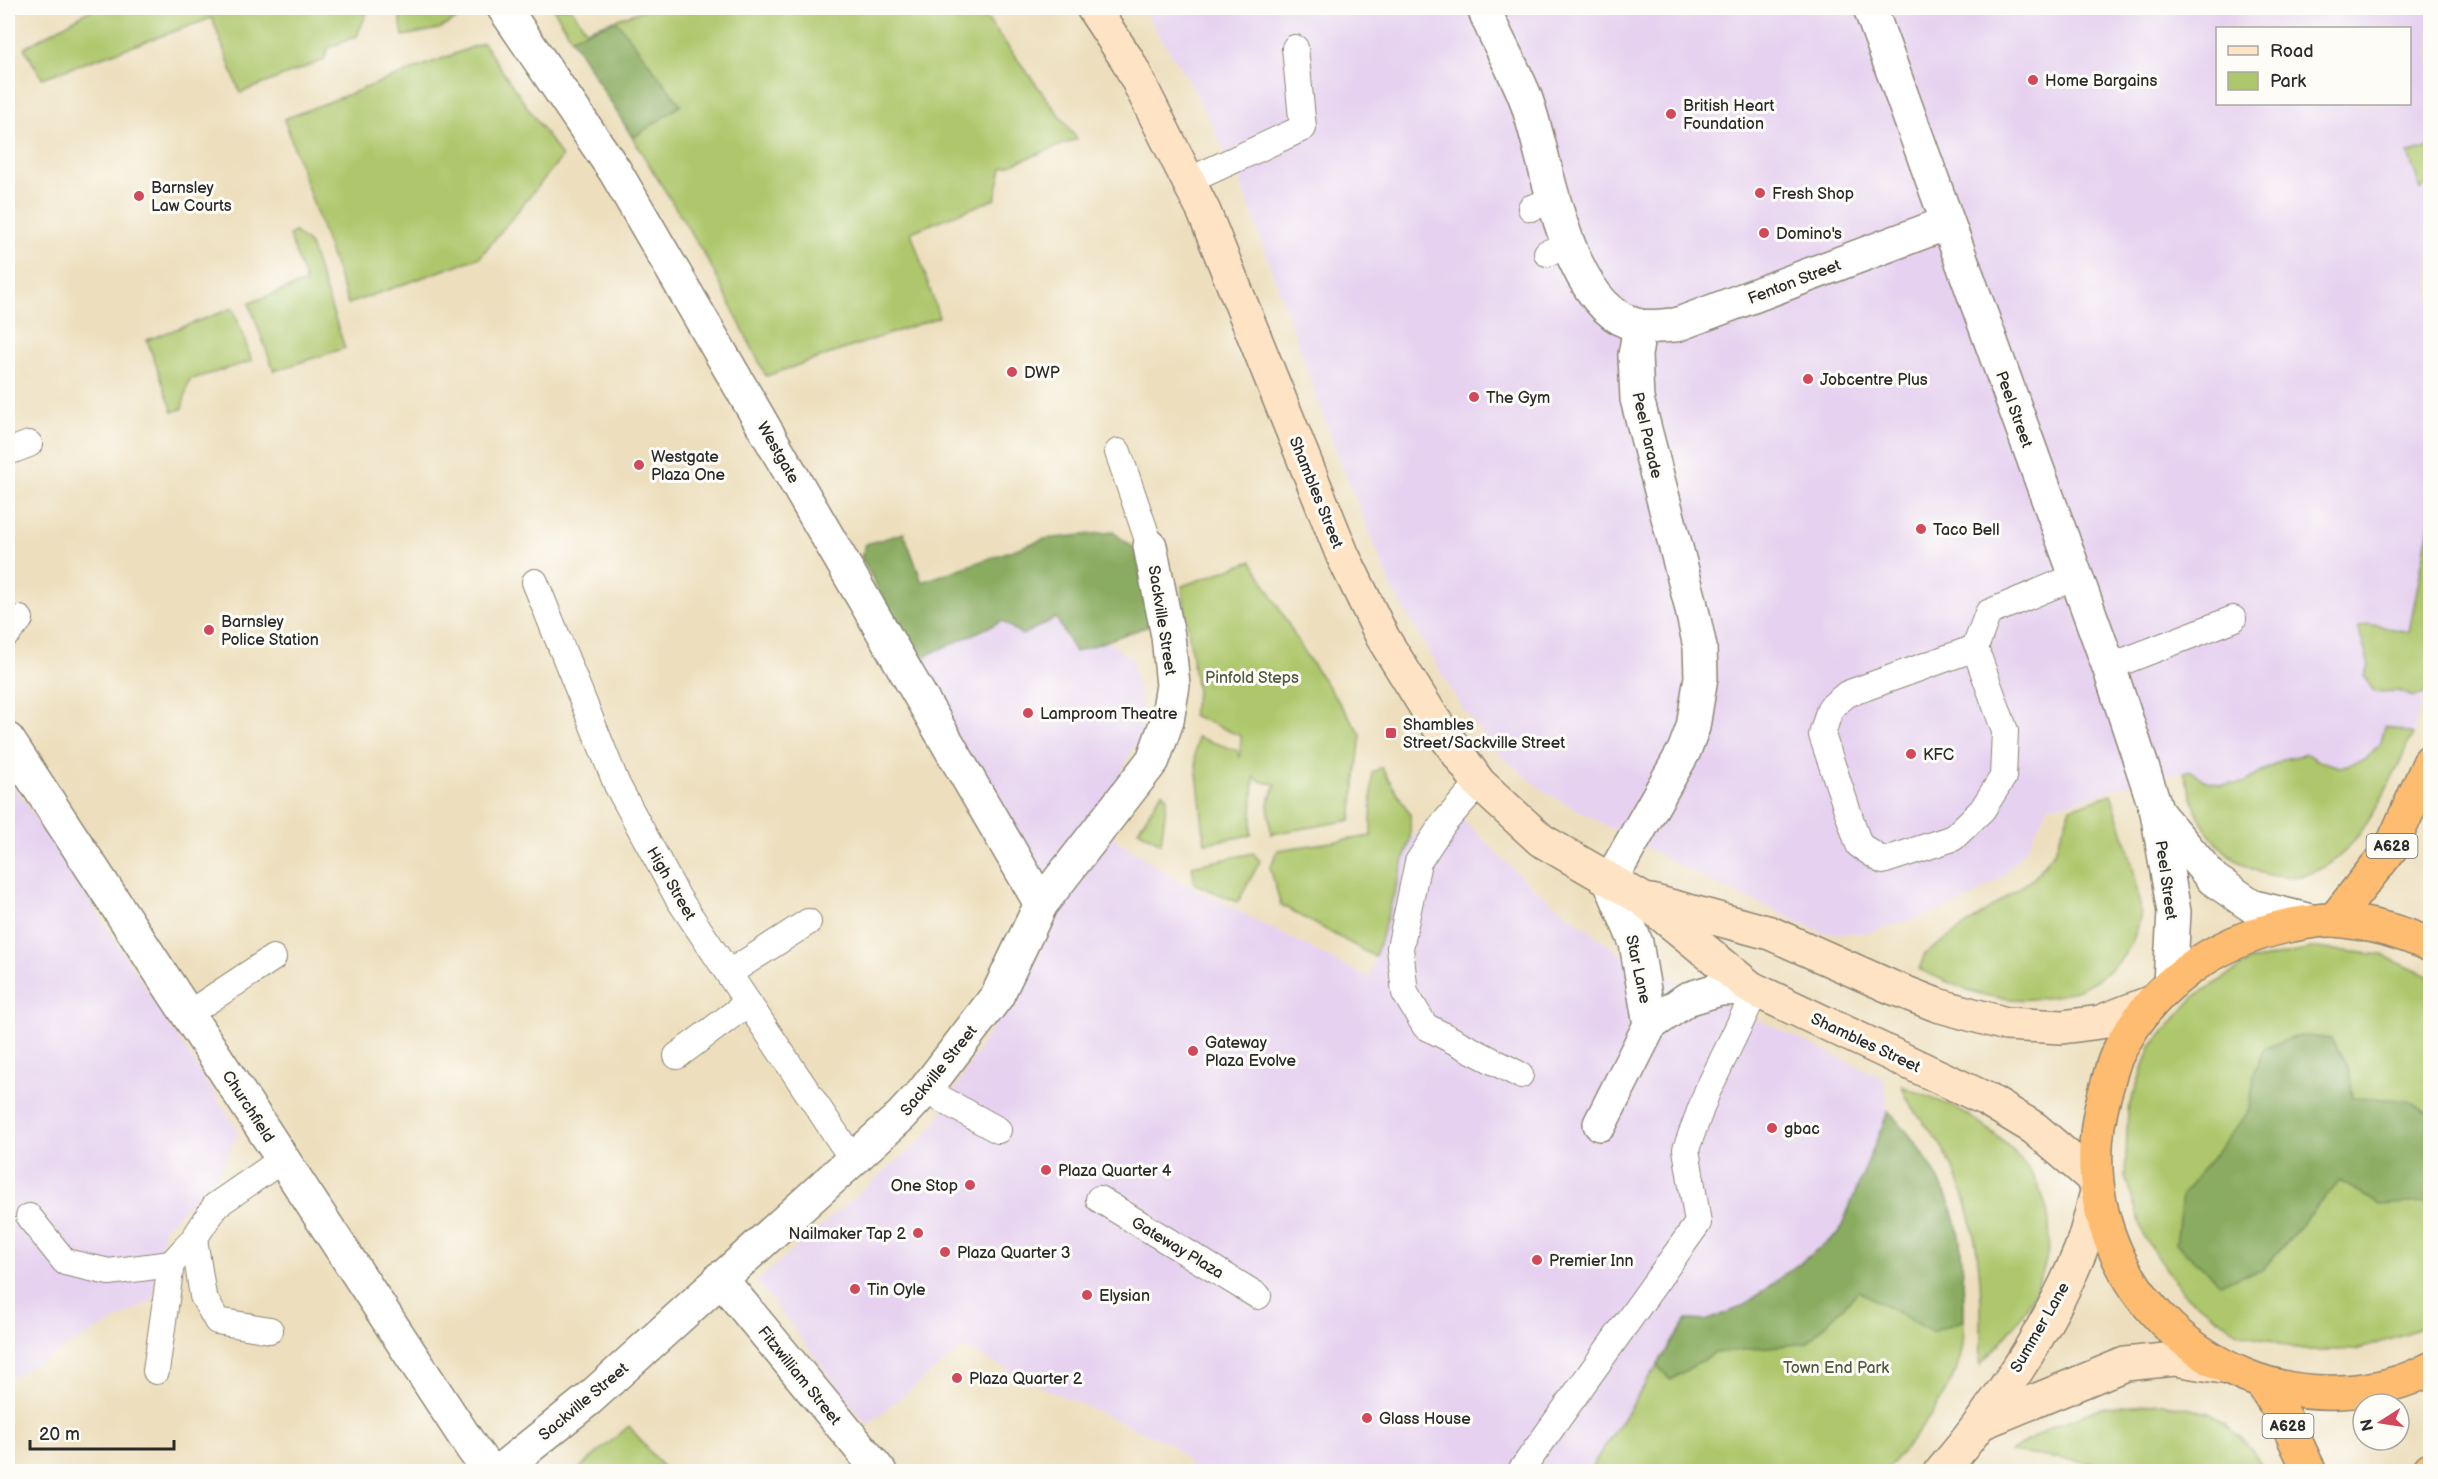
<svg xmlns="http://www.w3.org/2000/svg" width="2438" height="1479" font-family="'Balsamiq Sans',sans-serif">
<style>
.built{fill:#e6d2f0;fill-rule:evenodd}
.green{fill:#aec76c;stroke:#6c794c;stroke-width:1.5}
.forest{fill:#8aac60;stroke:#5a6c46;stroke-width:1.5}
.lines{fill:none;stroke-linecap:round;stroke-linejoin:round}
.lane-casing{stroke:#8c8574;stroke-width:28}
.street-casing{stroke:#8c8574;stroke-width:36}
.secondary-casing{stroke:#8c8574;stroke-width:36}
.highway-casing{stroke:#8c8574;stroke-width:36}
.lane{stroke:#fff;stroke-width:26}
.street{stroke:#fff;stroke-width:33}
.secondary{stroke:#fee4c5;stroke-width:33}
.highway{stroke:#fdbc6f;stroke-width:33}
.poi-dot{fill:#d1495b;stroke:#fdfcf7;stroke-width:2}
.labels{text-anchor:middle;stroke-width:6;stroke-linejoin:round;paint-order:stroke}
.shield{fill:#fdfcf7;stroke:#6a6a68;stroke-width:1.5}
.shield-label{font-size:15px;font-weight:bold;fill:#2b2b2b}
.poi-label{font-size:16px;fill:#2b2b2b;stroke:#fdfcf7;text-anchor:start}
.street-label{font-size:16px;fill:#2b2b2b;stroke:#fdfcf7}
.park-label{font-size:16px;fill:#525a3e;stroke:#fdfcf7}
</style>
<rect width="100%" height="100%" fill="#fdfcf7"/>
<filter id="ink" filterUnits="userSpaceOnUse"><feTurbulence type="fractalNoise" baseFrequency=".0167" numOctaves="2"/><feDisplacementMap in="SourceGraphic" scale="12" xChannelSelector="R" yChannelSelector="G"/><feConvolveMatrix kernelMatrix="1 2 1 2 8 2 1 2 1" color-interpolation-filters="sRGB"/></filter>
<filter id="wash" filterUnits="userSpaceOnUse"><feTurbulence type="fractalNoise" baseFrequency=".008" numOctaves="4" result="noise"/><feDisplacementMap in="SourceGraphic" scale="24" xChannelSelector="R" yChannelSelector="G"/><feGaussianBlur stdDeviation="1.35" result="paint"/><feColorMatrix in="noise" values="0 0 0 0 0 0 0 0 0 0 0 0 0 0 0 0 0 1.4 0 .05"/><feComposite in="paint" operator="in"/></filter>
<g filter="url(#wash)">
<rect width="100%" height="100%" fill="#eddfbd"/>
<g class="built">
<path d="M 1142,8 L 2430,8 L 2430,676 L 2413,734 L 2385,726 L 2381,743 L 2364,760 L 2340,767 L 2306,754 L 2283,759 L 2244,783 L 2222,785 L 2204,780 L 2189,770 L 2110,790 L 2070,803 L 2049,805 L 2028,846 L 2002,877 L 1973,897 L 1943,910 L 1868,933 L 1824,933 L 1706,880 L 1546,793 L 1499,754 L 1460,705 L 1392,588 L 1337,454 L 1242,186 L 1192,86 ZM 2218,28 L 2410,28 L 2410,104 L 2218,104 Z"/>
<path d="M 1066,612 L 1132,659 L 1145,724 L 1120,776 L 1099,808 L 1116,840 L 1182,882 L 1369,978 L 1410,840 L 1447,803 L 1527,883 L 1622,955 L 1884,1079 L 1888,1112 L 1839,1233 L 1742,1307 L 1706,1321 L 1687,1320 L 1588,1471 L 1196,1471 L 1172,1445 L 1035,1384 L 963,1347 L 867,1425 L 757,1281 L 929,1133 L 1056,919 L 910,664 L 1002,621 Z"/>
<path d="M 8,775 L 239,1132 L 218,1174 L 164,1229 L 153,1300 L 8,1379 Z"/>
</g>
<g class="green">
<path d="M 94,8 L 369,8 L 357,36 L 328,48 L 324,60 L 240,93 L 212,18 L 42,78 L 24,48 Z"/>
<path d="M 401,8 L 472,8 L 474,10 L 439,29 L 403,36 L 399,12 Z"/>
<path d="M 553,8 L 571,8 L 586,30 L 649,8 L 979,8 L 1077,139 L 1002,168 L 995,199 L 911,232 L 939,317 L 766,376 L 710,264 Z"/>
<path d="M 483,43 L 562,157 L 480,257 L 348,304 L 284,119 Z"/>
<path d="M 2430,147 L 2430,178 L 2421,190 L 2408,154 Z"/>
<path d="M 295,232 L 310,245 L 345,348 L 274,371 L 249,303 L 306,282 L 289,235 Z"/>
<path d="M 233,308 L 252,361 L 189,380 L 182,409 L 173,412 L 147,340 Z"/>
<path d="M 2430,522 L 2430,676 L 2425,694 L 2413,697 L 2399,691 L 2374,692 L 2364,676 L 2369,665 L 2358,627 L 2368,624 L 2409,632 Z"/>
<path d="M 1252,561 L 1306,655 L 1361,734 L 1351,820 L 1271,834 L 1268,803 L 1276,784 L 1262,782 L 1254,777 L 1251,835 L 1205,843 L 1195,755 L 1197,737 L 1236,750 L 1240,757 L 1241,736 L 1192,715 L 1197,692 L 1182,586 Z"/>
<path d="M 2385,726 L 2413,734 C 2395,771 2380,809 2353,842 C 2308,897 2243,883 2205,828 C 2195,813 2190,789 2184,772 L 2189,770 L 2204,780 L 2222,785 L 2244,783 L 2283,759 L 2307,754 L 2319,761 L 2340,767 L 2364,760 L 2381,743 Z"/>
<path d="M 1381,767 L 1410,814 L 1410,840 L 1375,957 L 1281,905 L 1270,868 L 1278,850 L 1371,836 L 1372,773 Z"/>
<path d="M 1162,792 L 1167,798 L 1161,843 L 1138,830 Z"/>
<path d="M 2111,794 C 2122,828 2133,860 2138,895 C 2139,902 2142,911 2140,918 C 2127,981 2060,1006 2001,998 C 1972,995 1945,981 1919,969 L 1925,954 L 2035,877 L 2055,850 L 2071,808 Z"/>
<path d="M 1253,853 L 1260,861 L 1238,902 L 1195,884 L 1192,866 Z"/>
<path d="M 2316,948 L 2382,955 L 2430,977 L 2430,1321 L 2408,1334 L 2356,1350 L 2302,1350 L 2238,1332 L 2184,1294 L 2145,1239 L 2125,1176 L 2128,1109 L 2151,1047 L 2195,996 L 2251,961 Z"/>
<path d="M 1902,1086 C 1924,1096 1949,1103 1969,1116 C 2049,1167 2075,1232 2021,1316 C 2010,1333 1994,1349 1980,1365 C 1984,1290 1981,1214 1942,1147 C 1929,1126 1909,1110 1902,1086 Z"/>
<path d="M 1888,1112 C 1916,1137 1952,1194 1958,1232 C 1962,1254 1963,1278 1964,1300 C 1964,1318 1965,1338 1961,1355 C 1950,1397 1913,1440 1884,1472 L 1588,1472 L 1687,1320 L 1706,1321 L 1742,1307 L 1839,1233 Z"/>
<path d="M 2163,1403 L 2210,1413 L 2243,1439 L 2267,1471 L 2156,1471 L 2010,1452 L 2050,1427 L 2104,1407 Z"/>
<path d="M 629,1426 L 666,1471 L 576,1471 Z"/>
</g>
<g class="forest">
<path d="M 616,20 L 681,105 L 633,138 L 571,38 Z"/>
<path d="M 1113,532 L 1136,550 L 1149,626 L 1075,652 L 1056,618 L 1022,635 L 1002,621 L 916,660 L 861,557 L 866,544 L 904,533 L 922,582 L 1044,539 Z"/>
<path d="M 2299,1035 L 2331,1039 L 2349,1068 L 2353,1098 L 2408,1100 L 2430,1114 L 2430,1198 L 2427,1202 L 2380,1205 L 2340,1181 L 2262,1270 L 2221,1283 L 2176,1244 L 2182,1195 L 2250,1110 L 2254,1073 L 2265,1048 Z"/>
<path d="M 1888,1112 C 1917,1138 1951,1193 1958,1231 C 1964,1260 1963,1291 1964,1320 L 1932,1332 L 1859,1291 L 1807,1343 L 1715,1353 L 1670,1380 L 1657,1365 L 1687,1320 L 1706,1321 L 1742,1307 L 1839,1233 Z"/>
</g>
</g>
<g filter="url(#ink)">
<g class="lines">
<defs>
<g id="lane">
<path d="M 1188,181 L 1303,128 L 1295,48"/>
<path d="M 1531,208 L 1554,200"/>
<path d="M 1547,253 L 1569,246"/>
<path d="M 8,452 L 29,444"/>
<path d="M 1118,452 L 1150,546"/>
<path d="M 535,582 L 617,785 L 678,898 L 853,1160"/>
<path d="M 8,633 L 20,619"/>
<path d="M 1975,648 L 2005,731 L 2003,777 L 1982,810 L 1953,838 L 1883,861 L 1859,845 L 1822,735 L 1830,708 L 1847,694 Z"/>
<path d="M 1975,648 L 1988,613 L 2077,576"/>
<path d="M 2109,667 L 2233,619"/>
<path d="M 1479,783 L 1443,824 L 1418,862 L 1400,948 L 1405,993 L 1425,1026 L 1520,1075"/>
<path d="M 729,973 L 808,922"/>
<path d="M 188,1014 L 273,958"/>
<path d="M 677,1056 L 748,1003"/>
<path d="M 925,1090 L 998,1130"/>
<path d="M 1099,1199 L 1258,1296"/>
<path d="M 29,1217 L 65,1262 L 109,1272 L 171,1264"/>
<path d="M 194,1239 L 203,1296 L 217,1321 L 270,1330"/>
<path d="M 156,1371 L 171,1264 L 194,1239 L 215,1206 L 283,1159"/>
<path d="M 1520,1472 L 1698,1223 L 1686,1149 L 1707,1092 L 1756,990"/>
</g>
<g id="street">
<path d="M 504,8 L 615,171 L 1041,904"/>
<path d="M 1484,8 C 1495,38 1512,65 1524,94 C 1548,155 1563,310 1640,326 C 1651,328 1665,325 1676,325 L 1947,223"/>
<path d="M 1870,8 L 2109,667 L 2157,812 L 2174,912 L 2170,983"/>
<path d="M 1640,326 L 1635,355 L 1637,399 L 1690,601 L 1700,647 L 1701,677 L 1693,727 L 1684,751 L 1610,881 L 1636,943 L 1650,1025"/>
<path d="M 8,740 L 472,1448 L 490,1472"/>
<path d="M 2158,814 L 2213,879 L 2254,907 L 2311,921"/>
<path d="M 1600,1124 L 1650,1025 L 1687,999 L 1720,989 L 1751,988"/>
<path d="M 720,1278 L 880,1472"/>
<path d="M 498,1472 L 589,1399 L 901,1116 L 925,1090 L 997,996 L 1041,904 L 1153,760 L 1167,721 L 1173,685 L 1168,636 L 1150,546"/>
</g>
<g id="secondary">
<path d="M 1093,8 L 1128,61 L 1204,212 L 1343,556 L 1383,638 L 1432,717 L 1479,783 L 1541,840 L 1641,898 L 1751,988 L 1986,1099 L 2034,1128 L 2095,1180"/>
<path d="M 1651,901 L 1770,933 L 1891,987 L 1937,1005 L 2006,1024 L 2062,1027 L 2100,1022 L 2152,1002"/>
<path d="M 1981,1423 L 2125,1364 L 2175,1359 L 2223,1367"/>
<path d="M 1941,1472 C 1994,1411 2048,1329 2079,1254 C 2087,1235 2091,1213 2097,1192"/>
</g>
<g id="highway">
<path d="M 2334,920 L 2391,848 L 2430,761"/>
<path d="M 2430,945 C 2399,931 2369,923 2334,920 C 2318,919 2303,923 2287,926 C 2213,942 2149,987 2116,1057 C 2111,1068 2109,1081 2105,1093 C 2071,1211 2133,1330 2246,1376 C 2302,1399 2376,1398 2430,1369"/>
<path d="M 2262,1383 L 2285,1419 L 2310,1472"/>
<path d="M 2430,1472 L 2430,1469"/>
</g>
</defs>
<use href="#lane" class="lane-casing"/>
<use href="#street" class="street-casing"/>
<use href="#secondary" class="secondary-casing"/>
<use href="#highway" class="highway-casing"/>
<use href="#lane" class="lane"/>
<use href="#street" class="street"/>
<use href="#secondary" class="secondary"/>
<use href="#highway" class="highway"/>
</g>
</g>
<g class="poi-dot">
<circle cx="2033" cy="80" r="6"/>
<circle cx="1671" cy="114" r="6"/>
<circle cx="1760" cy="193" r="6"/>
<circle cx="139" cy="196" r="6"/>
<circle cx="1764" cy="233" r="6"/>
<circle cx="1012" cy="372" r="6"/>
<circle cx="1808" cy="379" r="6"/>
<circle cx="1474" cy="397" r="6"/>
<circle cx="639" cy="465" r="6"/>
<circle cx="1921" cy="529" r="6"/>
<circle cx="209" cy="630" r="6"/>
<circle cx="1028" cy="713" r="6"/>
<rect x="1385" y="727" width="12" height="12" rx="3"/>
<circle cx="1911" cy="754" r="6"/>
<circle cx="1193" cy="1051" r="6"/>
<circle cx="1772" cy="1128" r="6"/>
<circle cx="1046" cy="1170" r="6"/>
<circle cx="970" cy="1185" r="6"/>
<circle cx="918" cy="1233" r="6"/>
<circle cx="945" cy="1252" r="6"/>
<circle cx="1537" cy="1260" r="6"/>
<circle cx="855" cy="1289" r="6"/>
<circle cx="1087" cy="1295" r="6"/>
<circle cx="957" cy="1378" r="6"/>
<circle cx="1367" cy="1418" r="6"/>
</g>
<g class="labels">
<g class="shield">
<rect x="2366.5" y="834" width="51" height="24" rx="4.5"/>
<rect x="2262.5" y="1414" width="51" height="24" rx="4.5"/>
</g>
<g class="shield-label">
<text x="2392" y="851">A628</text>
<text x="2288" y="1431">A628</text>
</g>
<g class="poi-label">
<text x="2045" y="86">Home Bargains</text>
<text x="1683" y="111">British Heart<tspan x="1683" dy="18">Foundation</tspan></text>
<text x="151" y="193">Barnsley<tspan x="151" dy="18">Law Courts</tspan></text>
<text x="1772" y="199">Fresh Shop</text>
<text x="1776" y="239">Domino's</text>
<text x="1024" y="378">DWP</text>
<text x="1820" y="385">Jobcentre Plus</text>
<text x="1486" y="403">The Gym</text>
<text x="651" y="462">Westgate<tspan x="651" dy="18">Plaza One</tspan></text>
<text x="1933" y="535">Taco Bell</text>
<text x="221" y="627">Barnsley<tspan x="221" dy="18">Police Station</tspan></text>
<text x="1040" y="719">Lamproom Theatre</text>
<text x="1403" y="730">Shambles<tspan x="1403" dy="18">Street/Sackville Street</tspan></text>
<text x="1923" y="760">KFC</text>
<text x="1205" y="1048">Gateway<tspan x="1205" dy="18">Plaza Evolve</tspan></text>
<text x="1784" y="1134">gbac</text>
<text x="1058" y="1176">Plaza Quarter 4</text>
<text x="958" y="1191" text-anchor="end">One Stop</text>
<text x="906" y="1239" text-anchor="end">Nailmaker Tap 2</text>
<text x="957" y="1258">Plaza Quarter 3</text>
<text x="1549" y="1266">Premier Inn</text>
<text x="867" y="1295">Tin Oyle</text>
<text x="1099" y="1301">Elysian</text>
<text x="969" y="1384">Plaza Quarter 2</text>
<text x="1379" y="1424">Glass House</text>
</g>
<g class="street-label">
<text transform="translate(1794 281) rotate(-21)" y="6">Fenton Street</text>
<text transform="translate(2015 409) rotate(70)" y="6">Peel Street</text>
<text transform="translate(1648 435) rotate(77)" y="6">Peel Parade</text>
<text transform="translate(779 452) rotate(60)" y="6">Westgate</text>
<text transform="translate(1317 492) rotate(68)" y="6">Shambles Street</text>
<text transform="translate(1163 620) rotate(81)" y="6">Sackville Street</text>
<text transform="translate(2167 880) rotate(82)" y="6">Peel Street</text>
<text transform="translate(672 883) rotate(60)" y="6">High Street</text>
<text transform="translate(1639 969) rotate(78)" y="6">Star Lane</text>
<text transform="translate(1866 1042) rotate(25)" y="6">Shambles Street</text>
<text transform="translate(938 1070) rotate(-51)" y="6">Sackville Street</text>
<text transform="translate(249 1106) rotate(57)" y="6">Churchfield</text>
<text transform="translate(1178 1247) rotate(31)" y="6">Gateway Plaza</text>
<text transform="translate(2039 1327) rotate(-60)" y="6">Summer Lane</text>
<text transform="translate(800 1375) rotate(51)" y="6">Fitzwilliam Street</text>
<text transform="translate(583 1401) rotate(-40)" y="6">Sackville Street</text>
</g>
<g class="park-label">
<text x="1252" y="683">Pinfold Steps</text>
<text x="1836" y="1373">Town End Park</text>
</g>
</g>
<rect width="2438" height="1479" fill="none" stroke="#fdfcf7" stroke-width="30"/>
<rect x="2216" y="27" width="195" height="78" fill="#fdfcf7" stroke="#a9a8a5" stroke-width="1.5"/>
<rect x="2228" y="46" width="30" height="9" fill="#fee4c5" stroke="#a9a8a5" stroke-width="1.5"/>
<text x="2270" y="57" font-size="18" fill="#2b2b2b">Road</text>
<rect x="2228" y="72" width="30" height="18" fill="#aec76c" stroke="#a9a8a5" stroke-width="1.5"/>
<text x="2270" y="87" font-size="18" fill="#2b2b2b">Park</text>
<g transform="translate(2381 1422) rotate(258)"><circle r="28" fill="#fdfcf7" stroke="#a9a8a5" stroke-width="1.5"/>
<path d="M0-4.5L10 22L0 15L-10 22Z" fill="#d1495b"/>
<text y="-9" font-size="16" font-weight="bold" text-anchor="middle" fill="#2b2b2b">N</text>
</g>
<path d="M30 1440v9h144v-9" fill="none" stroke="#2b2b2b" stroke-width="3"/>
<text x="39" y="1440" font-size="18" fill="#2b2b2b" stroke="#fdfcf7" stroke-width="4.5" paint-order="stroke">20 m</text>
</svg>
